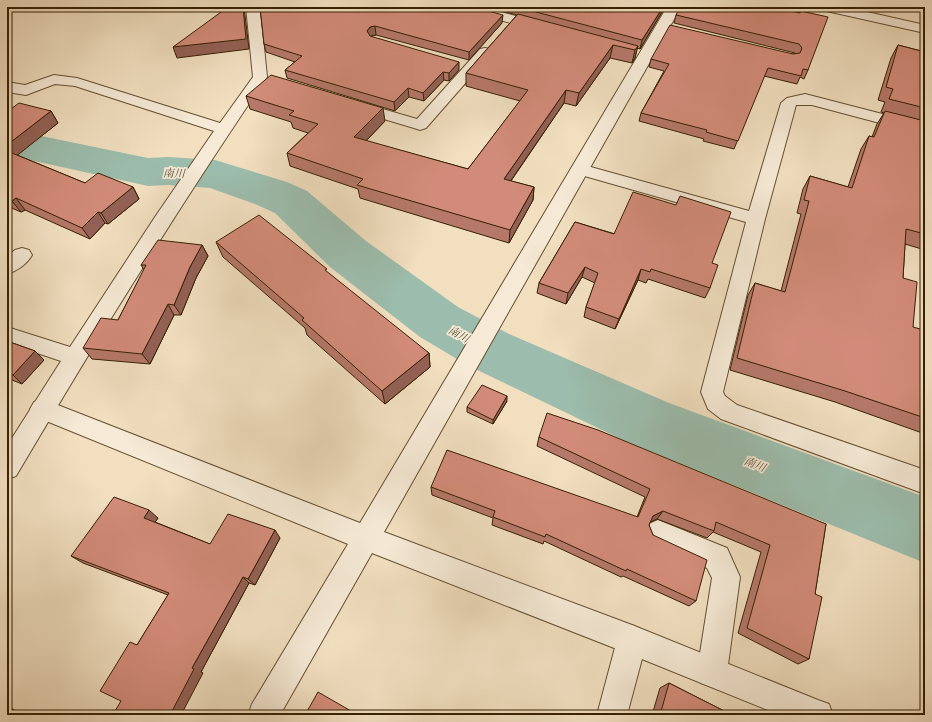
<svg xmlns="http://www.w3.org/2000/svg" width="932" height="722" font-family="'Libre Caslon Text','Noto Serif JP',serif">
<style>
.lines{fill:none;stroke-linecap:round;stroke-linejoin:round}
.river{fill:#9cbdad;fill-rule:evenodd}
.minor-casing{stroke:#655032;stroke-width:2}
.tertiary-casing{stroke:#655032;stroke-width:2}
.minor{fill:#f6ead6;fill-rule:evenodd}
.tertiary{fill:#f6ead6;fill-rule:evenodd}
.wall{fill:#b57869;stroke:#362003}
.shaded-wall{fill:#936155;stroke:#362003}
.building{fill:#d28b7a;stroke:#362003}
.labels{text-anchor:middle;stroke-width:3.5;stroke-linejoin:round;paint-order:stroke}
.water-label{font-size:11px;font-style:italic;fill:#554f36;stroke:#f6ead6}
</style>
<rect width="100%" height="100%" fill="#f1dfc0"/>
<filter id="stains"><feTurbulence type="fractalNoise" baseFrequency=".005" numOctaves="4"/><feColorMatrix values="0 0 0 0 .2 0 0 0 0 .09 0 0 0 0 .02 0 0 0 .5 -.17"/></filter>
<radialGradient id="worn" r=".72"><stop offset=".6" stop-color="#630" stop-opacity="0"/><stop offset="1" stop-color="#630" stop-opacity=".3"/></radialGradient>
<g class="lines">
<path class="river" d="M 7,129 L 148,158 L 168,157 L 215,160 L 287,182 L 307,191 L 366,241 L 458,307 L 507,333 L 669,403 L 925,497 L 925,563 L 625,441 L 467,365 L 420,337 L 330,267 L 275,213 L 255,204 L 210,188 L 168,185 L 148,186 L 7,155 Z"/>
<defs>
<g id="minor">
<path d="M 246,7 L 260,7 L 267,77 C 179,207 96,340 16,476 L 7,479 L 7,446 L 61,361 L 7,343 L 7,327 L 70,347 L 155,217 L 214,131 L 75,86 L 55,84 L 26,95 L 7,92 L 7,82 L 25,85 L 54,75 L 77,78 L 220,123 L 253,77 Z"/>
<path d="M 459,7 L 481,7 L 547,24 L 549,27 L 547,30 L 542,31 L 461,10 Z"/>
<path d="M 485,48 L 490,49 L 492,52 L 490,55 L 426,128 L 420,130 L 414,128 L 350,109 L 347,106 L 350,103 L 355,101 L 417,119 L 480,49 Z"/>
<path d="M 805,94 L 925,125 L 925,135 L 812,105 L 796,105 L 765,219 L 723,392 L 725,396 L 737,405 L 925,470 L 925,494 L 721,419 L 708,409 L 701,392 L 746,222 L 574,173 L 571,169 L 574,165 L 580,164 L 749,211 L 781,103 L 787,98 Z"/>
<path d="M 22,248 L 29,250 L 32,255 C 27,264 17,271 7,274 L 7,256 L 15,250 Z"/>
<path d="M 658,520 L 727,548 L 740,577 L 727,672 L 723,683 L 712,687 L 701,683 L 697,672 L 712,578 L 707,568 L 649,542 L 645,533 L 649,524 Z"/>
<path d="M 632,625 L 642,630 L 647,640 L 627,715 L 597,715 L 617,640 L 622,630 Z"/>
</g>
<g id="tertiary">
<path d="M 667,7 L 681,7 L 384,532 L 632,625 L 818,700 L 829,704 L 833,715 L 780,715 L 632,655 L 372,553 L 280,715 L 248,715 L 252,704 L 348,544 L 34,416 L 30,409 L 34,402 L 42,399 L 50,402 L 360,523 Z"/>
<path d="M 820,7 L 845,7 L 925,25 L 925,33 L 822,10 Z"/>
</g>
</defs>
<use href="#minor" class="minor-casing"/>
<use href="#tertiary" class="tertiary-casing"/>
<use href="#minor" class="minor"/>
<use href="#tertiary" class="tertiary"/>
</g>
<g class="wall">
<path d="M 260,7 L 502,23 L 469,60 L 376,35 L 371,36 L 370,36 L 459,70 L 449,81 L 444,80 L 424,101 L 409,97 L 395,111 L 287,78 L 285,70 L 295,62 L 266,52 L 264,44 Z"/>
<path d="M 487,7 L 665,7 L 640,49 L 637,48 L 635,58 L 632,63 L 610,58 L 576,106 L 564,103 L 511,181 L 534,187 L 533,200 L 509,243 L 360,198 L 358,189 L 290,166 L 287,153 L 308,133 L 293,128 L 291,122 L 250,109 L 246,96 L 385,121 L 366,141 L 468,169 L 520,101 L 466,86 L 466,73 L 517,15 Z"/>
<path d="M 800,13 L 808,70 L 804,79 L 800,77 L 797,84 L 764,76 L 734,149 L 703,141 L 704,139 L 639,121 L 641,113 L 664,71 L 649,67 L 651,59 L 793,54 L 796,54 L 795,53 L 674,23 L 676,15 Z"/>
<path d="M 898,45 L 925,52 L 925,250 L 905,244 L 903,278 L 913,327 L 922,380 L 925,381 L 925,434 L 835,402 L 730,370 L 748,295 L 755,283 L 781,291 L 801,214 L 797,213 L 803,189 L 810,176 L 848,187 L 861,149 L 869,136 L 872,137 L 877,124 L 884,113 L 881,112 L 885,102 L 878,100 L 891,58 Z"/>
<path d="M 51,111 L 58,123 L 17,155 L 85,183 L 133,187 L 139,199 L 108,224 L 105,223 L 90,239 L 25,210 L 21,212 L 7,206 L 7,112 Z"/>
<path d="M 575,222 L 712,263 L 710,288 L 705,298 L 648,279 L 646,283 L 638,280 L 615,329 L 584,317 L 586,307 L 595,283 L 582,277 L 566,304 L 537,293 L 539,283 Z"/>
<path d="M 216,242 L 429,353 L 430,367 L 385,404 L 307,335 L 305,328 L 223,257 Z"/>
<path d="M 202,245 L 208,256 L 196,278 L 181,315 L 174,315 L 150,364 L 92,359 L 83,348 L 118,320 L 144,270 L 141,265 Z"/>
<path d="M 7,341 L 35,351 L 44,360 L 22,384 L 7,378 Z"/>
<path d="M 507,401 L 493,424 L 467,412 L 467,407 Z"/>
<path d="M 539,437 L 826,524 L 815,594 L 809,659 L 798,664 L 738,633 L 761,552 L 713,532 L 707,538 L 657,519 L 650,522 L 649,525 L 653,535 L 696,601 L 689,606 L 623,576 L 621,577 L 544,541 L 543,544 L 492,525 L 493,518 L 432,495 L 431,487 L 637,517 L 645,497 L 537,446 Z"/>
<path d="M 158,518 L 155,522 L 210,544 L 280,538 L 255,585 L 249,583 L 201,672 L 203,673 L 121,701 L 137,645 L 168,595 L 83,563 L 71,556 Z"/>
<path d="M 669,683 L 732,715 L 652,715 L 660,688 Z"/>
</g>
<g class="shaded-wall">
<path d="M 243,7 L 244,7 L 249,49 L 177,58 L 173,47 Z"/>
<path d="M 663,7 L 665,7 L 640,49 L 642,40 Z"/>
<path d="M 503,15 L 502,23 L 469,60 L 469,52 Z"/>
<path d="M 375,26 L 376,35 L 371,36 L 368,39 L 367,31 L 370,27 Z"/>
<path d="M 613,45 L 610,58 L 576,106 L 579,93 Z"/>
<path d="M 638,46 L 635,58 L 632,63 L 635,50 Z"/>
<path d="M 459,62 L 459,70 L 449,81 L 449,73 Z"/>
<path d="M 443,72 L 444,80 L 424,101 L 423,93 Z"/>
<path d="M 408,88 L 409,97 L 395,111 L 394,102 Z"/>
<path d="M 566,90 L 564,103 L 503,192 L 504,179 Z"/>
<path d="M 383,108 L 385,121 L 357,150 L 354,137 Z"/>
<path d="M 51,111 L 58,123 L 10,161 L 7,156 L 7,145 Z"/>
<path d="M 133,187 L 139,199 L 108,224 L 101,213 Z"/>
<path d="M 534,187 L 533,200 L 509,243 L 510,230 Z"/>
<path d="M 16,198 L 25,210 L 21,212 L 12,201 Z"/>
<path d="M 98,212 L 105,223 L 90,239 L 82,228 Z"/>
<path d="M 202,245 L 208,256 L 196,278 L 181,315 L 174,305 L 190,267 Z"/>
<path d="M 585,267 L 582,277 L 566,304 L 568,293 Z"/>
<path d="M 641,269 L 638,280 L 615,329 L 619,319 Z"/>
<path d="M 168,304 L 174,315 L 150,364 L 142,354 Z"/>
<path d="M 35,351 L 44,360 L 22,384 L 13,375 Z"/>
<path d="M 429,353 L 430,367 L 385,404 L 382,391 Z"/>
<path d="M 507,396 L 507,401 L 493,424 L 493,420 Z"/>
<path d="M 149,510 L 158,518 L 153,525 L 144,518 Z"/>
<path d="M 663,511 L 657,519 L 648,523 L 653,516 Z"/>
<path d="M 275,530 L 280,538 L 255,585 L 248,579 Z"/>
<path d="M 243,577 L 249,583 L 201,672 L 203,673 L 181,715 L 170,715 L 192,668 Z"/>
<path d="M 7,705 L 21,715 L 10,715 L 7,713 Z"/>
</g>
<g class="building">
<path d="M 228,7 L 243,7 L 246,39 L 173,47 Z"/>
<path d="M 260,7 L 474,7 L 503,15 L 469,52 L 375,26 L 370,27 L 367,31 L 370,36 L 459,62 L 449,73 L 443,72 L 423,93 L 408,88 L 394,102 L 285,70 L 302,56 L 264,44 Z"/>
<path d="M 517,7 L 663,7 L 642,40 Z"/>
<path d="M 680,7 L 774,7 L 800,13 L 801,11 L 828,17 L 808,70 L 803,69 L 801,76 L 768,68 L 738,141 L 706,132 L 707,130 L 641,113 L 669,64 L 651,59 L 670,25 L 793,54 L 800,53 L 802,48 L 799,44 L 676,15 Z"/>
<path d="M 518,14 L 638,46 L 635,50 L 613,45 L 579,93 L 566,90 L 504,179 L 534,187 L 510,230 L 357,185 L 363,179 L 287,153 L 318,124 L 289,115 L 294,111 L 246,96 L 271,75 L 383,108 L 354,137 L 468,169 L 528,90 L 466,73 Z"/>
<path d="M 898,45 L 925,52 L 925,108 L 889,99 L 893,89 L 886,87 Z"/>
<path d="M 19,103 L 51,111 L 7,145 L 7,112 Z"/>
<path d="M 885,111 L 925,121 L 925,234 L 906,229 L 903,278 L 917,282 L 913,327 L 924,330 L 922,380 L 925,381 L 925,418 L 845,391 L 737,358 L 755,283 L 785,292 L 809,201 L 804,200 L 810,176 L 852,188 L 869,136 L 874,137 Z"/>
<path d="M 7,151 L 85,183 L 98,173 L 133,187 L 101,213 L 98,212 L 82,228 L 16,198 L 12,201 L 7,199 Z"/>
<path d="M 633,192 L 676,205 L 680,196 L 731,212 L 712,263 L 718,265 L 710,288 L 651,269 L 650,272 L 641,269 L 619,319 L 586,307 L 598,273 L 585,267 L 568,293 L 539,283 L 575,222 L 614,234 Z"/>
<path d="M 259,215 L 327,269 L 325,270 L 429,353 L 382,391 L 302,320 L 304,318 L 216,242 Z"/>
<path d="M 158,240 L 202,245 L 190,267 L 174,305 L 168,304 L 142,354 L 83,348 L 101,318 L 118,320 L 146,265 L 141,265 Z"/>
<path d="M 7,341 L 35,351 L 13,375 L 7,373 Z"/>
<path d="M 482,385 L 507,396 L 493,420 L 467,407 Z"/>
<path d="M 547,413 L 598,430 L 826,524 L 815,594 L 822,597 L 809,659 L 747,628 L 770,545 L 716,522 L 714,531 L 663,511 L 653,516 L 649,525 L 653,535 L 707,560 L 696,601 L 627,569 L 626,571 L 546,534 L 545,537 L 493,517 L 495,511 L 431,487 L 447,450 L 638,517 L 650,489 L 539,437 Z"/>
<path d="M 114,497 L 149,510 L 144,518 L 210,544 L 228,514 L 275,530 L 248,579 L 243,577 L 192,668 L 194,669 L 170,715 L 125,715 L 115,711 L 121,701 L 100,691 L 130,642 L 137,645 L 169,593 L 71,556 Z"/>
<path d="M 669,683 L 732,715 L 660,715 Z"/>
<path d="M 318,692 L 358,715 L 305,715 Z"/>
</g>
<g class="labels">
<g class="water-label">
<text transform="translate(174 173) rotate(2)" y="4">南川</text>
<text transform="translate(459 334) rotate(29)" y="4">南川</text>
<text transform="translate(755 464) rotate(21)" y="4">南川</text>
</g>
</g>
<rect width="932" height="722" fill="none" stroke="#f1dfc0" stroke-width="24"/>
<rect x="8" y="8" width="916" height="706" fill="none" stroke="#362003" stroke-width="2"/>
<rect x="12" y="12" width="908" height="698" fill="none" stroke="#362003"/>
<rect width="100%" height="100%" filter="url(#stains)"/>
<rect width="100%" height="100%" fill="url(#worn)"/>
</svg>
